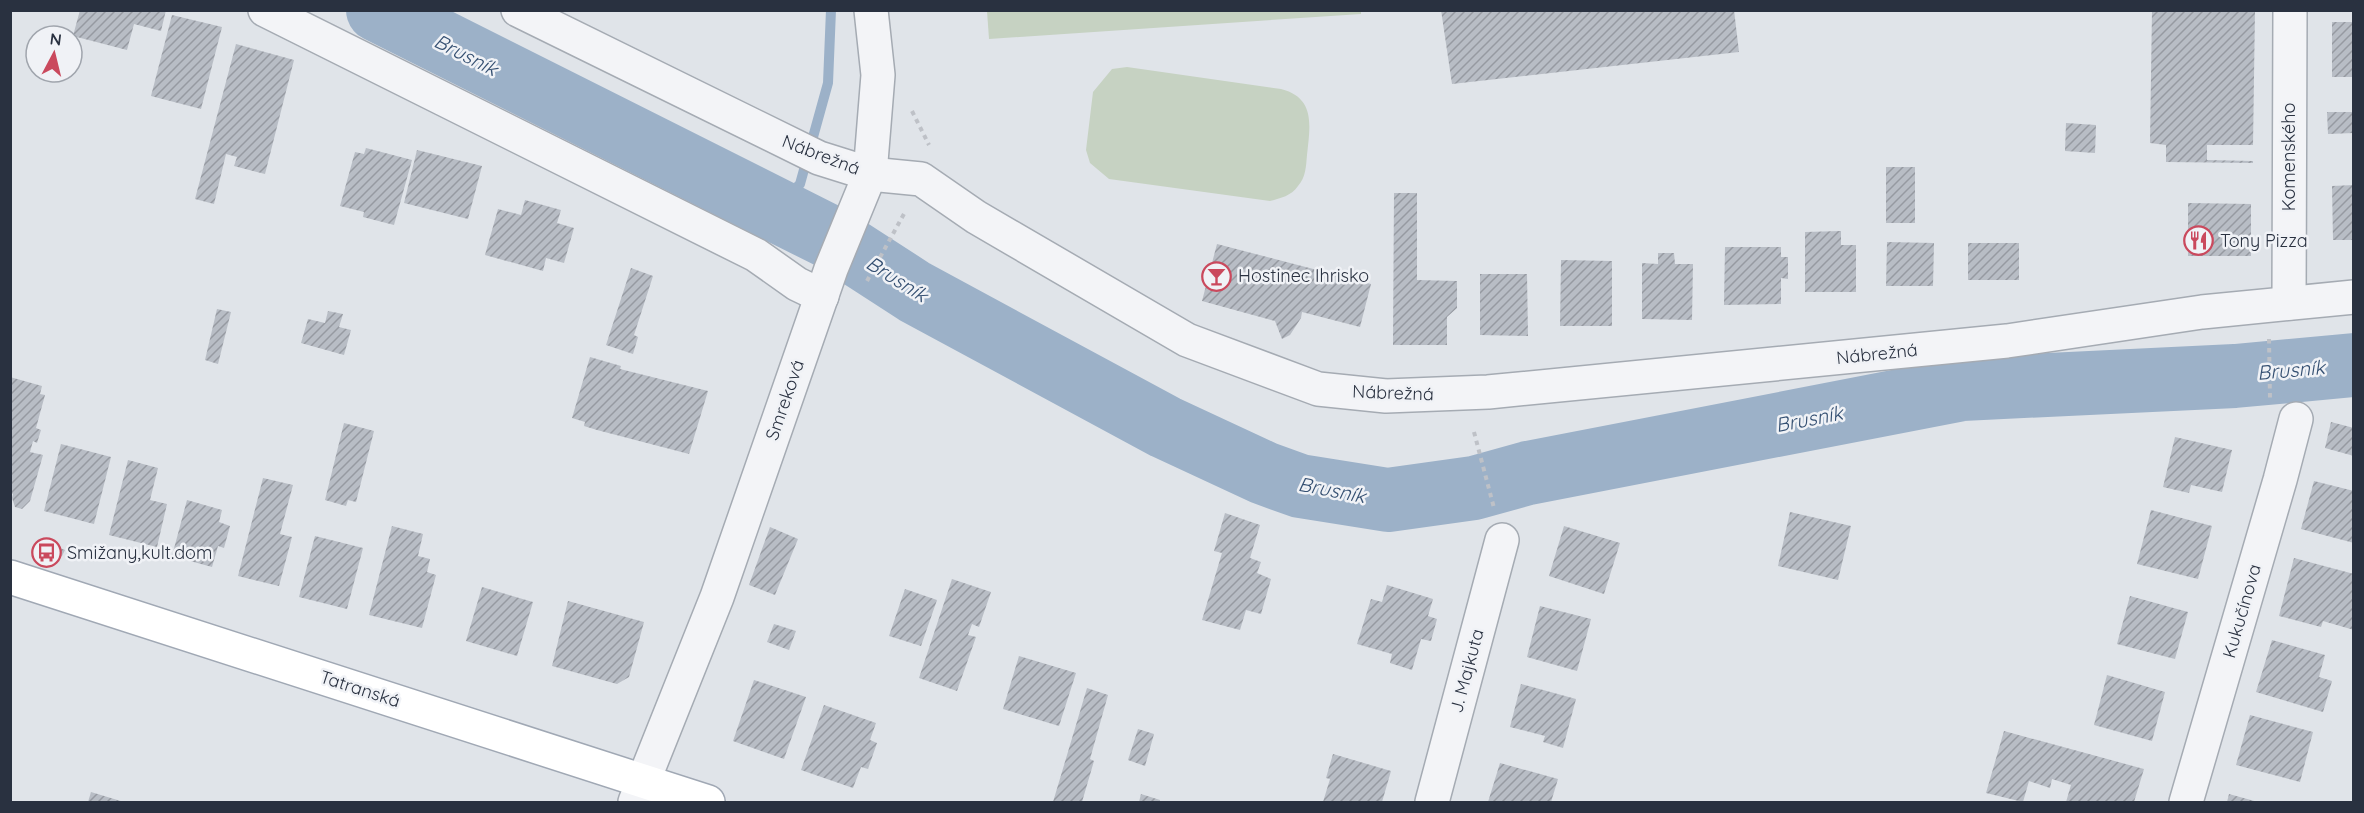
<svg xmlns="http://www.w3.org/2000/svg" width="2364" height="813" font-family="Quicksand,sans-serif">
<style>
.pitch{fill:#c6d2c2}
.lines{fill:none;stroke-linecap:round;stroke-linejoin:round}
.stream{stroke:#9cb1c8;stroke-width:10}
.river{stroke:#9cb1c8;stroke-width:64}
.building{fill:url(#building-hatch)}
.minor-casing{stroke:#a5abb3;stroke-width:36}
.major-casing{stroke:#a0a8b4;stroke-width:36}
.path{stroke:#bec1c7;stroke-width:4;stroke-dasharray:4.5 4.5;stroke-linecap:butt}
.minor{stroke:#f3f4f7;stroke-width:33}
.major{stroke:#fff;stroke-width:33}
.labels{text-anchor:middle;stroke-width:5;stroke-linejoin:round;paint-order:stroke}
.street-label{font-size:18px;fill:#293140;stroke:#f0f2f6}
.poi-label{font-size:18px;fill:#293140;stroke:#f0f2f6;text-anchor:start}
.water-label{font-size:20px;font-style:italic;fill:#355072;stroke:#f0f2f6}
</style>
<defs>
<pattern id="building-hatch" width="6" height="6" patternUnits="userSpaceOnUse" patternTransform="scale(1.5)"><rect width="6" height="6" fill="#b8bdc5"/><path d="M-1 1l2-2M0 6l6-6M5 7l2-2" fill="none" stroke="#969aa1"/></pattern>
</defs>
<rect width="100%" height="100%" fill="#e0e4e9"/>
<g class="pitch">
<path d="M 1361,11 L 1361,14 L 989,39 L 987,11 Z"/>
<path d="M 1127,67 L 1281,89 C 1316,98 1310,126 1307,155 C 1306,166 1306,177 1298,186 C 1291,196 1281,198 1270,201 L 1109,179 L 1090,163 L 1086,150 L 1093,92 L 1112,69 Z"/>
</g>
<g class="lines">
<path class="stream" d="M 775,209 L 800,184 L 828,83 L 831,10"/>
<path class="river" d="M 378,10 L 830,237 L 915,292 L 1165,427 L 1264,473 L 1300,486 L 1388,500 L 1474,488 L 1528,473 L 1962,389 L 2235,376 L 2354,365"/>
</g>
<g class="building">
<path d="M 80,10 L 166,10 L 161,31 L 134,24 L 127,50 L 73,36 Z"/>
<path d="M 1441,10 L 1734,10 L 1739,52 L 1452,84 Z"/>
<path d="M 2152,10 L 2255,10 L 2253,145 L 2207,145 L 2207,160 L 2253,161 L 2253,163 L 2166,162 L 2166,145 L 2150,143 Z"/>
<path d="M 172,15 L 222,27 L 201,109 L 151,96 Z"/>
<rect x="2332" y="22" width="22" height="55"/>
<path d="M 236,44 L 294,60 L 265,174 L 234,166 L 237,157 L 226,154 L 214,204 L 195,199 Z"/>
<path d="M 2327,112 L 2354,112 L 2354,133 L 2328,134 Z"/>
<path d="M 2066,123 L 2096,125 L 2095,153 L 2065,151 Z"/>
<path d="M 366,148 L 412,160 L 394,225 L 363,217 L 364,212 L 340,206 L 355,152 L 364,154 Z"/>
<path d="M 417,150 L 482,166 L 468,219 L 404,203 Z"/>
<rect x="1886" y="167" width="29" height="56"/>
<path d="M 2354,185 L 2354,240 L 2333,240 L 2332,186 Z"/>
<path d="M 1394,193 L 1417,193 L 1417,280 L 1457,281 L 1457,308 L 1447,317 L 1447,345 L 1393,345 Z"/>
<path d="M 525,200 L 561,210 L 557,223 L 574,228 L 564,263 L 546,258 L 543,271 L 485,255 L 498,209 L 521,215 Z"/>
<path d="M 2188,203 L 2251,204 L 2251,256 L 2188,256 Z"/>
<path d="M 1841,231 L 1841,245 L 1856,245 L 1856,292 L 1805,292 L 1805,232 Z"/>
<path d="M 1887,242 L 1934,243 L 1933,286 L 1886,286 Z"/>
<rect x="1968" y="243" width="51" height="37"/>
<path d="M 1217,244 L 1371,284 L 1360,327 L 1302,312 L 1301,318 L 1290,335 L 1282,339 L 1275,321 L 1202,301 Z"/>
<path d="M 1725,247 L 1781,247 L 1781,257 L 1788,257 L 1788,279 L 1781,278 L 1781,304 L 1724,305 Z"/>
<path d="M 1658,253 L 1674,253 L 1675,264 L 1693,264 L 1692,320 L 1642,319 L 1642,263 L 1658,264 Z"/>
<path d="M 1561,260 L 1612,261 L 1612,326 L 1560,326 Z"/>
<path d="M 631,268 L 653,276 L 634,335 L 638,337 L 633,354 L 606,345 Z"/>
<path d="M 1480,274 L 1527,274 L 1528,336 L 1480,335 Z"/>
<path d="M 217,309 L 231,312 L 218,364 L 205,360 Z"/>
<path d="M 328,311 L 343,314 L 339,327 L 351,330 L 344,355 L 301,343 L 308,319 L 325,323 Z"/>
<path d="M 590,357 L 621,366 L 620,369 L 708,391 L 689,454 L 597,430 L 584,426 L 585,422 L 572,418 Z"/>
<path d="M 10,377 L 42,386 L 40,394 L 45,395 L 36,428 L 41,430 L 37,443 L 33,441 L 30,452 L 43,455 L 30,501 L 22,509 L 15,507 L 12,498 L 13,494 L 10,493 Z"/>
<path d="M 2331,422 L 2354,428 L 2354,456 L 2325,448 Z"/>
<path d="M 344,423 L 374,431 L 356,502 L 348,500 L 346,506 L 325,500 Z"/>
<path d="M 2175,437 L 2232,450 L 2222,492 L 2191,485 L 2189,493 L 2163,487 Z"/>
<path d="M 61,444 L 111,457 L 94,524 L 44,511 Z"/>
<path d="M 128,460 L 158,468 L 150,500 L 167,504 L 157,547 L 109,535 Z"/>
<path d="M 263,478 L 293,485 L 280,534 L 292,537 L 279,586 L 238,576 Z"/>
<path d="M 2314,481 L 2354,491 L 2354,543 L 2301,529 Z"/>
<path d="M 187,500 L 222,510 L 219,522 L 230,526 L 224,548 L 218,546 L 212,567 L 172,556 Z"/>
<path d="M 2151,510 L 2212,526 L 2198,579 L 2137,564 Z"/>
<path d="M 1790,512 L 1851,526 L 1838,580 L 1778,566 Z"/>
<path d="M 1225,513 L 1260,525 L 1250,558 L 1261,562 L 1257,573 L 1271,579 L 1261,614 L 1246,610 L 1240,630 L 1202,620 L 1222,553 L 1214,551 Z"/>
<path d="M 392,526 L 423,534 L 418,556 L 430,559 L 427,572 L 436,575 L 422,628 L 369,615 Z"/>
<path d="M 1564,526 L 1620,543 L 1604,594 L 1549,576 Z"/>
<path d="M 770,527 L 798,539 L 775,595 L 749,585 Z"/>
<path d="M 315,536 L 363,548 L 347,609 L 299,597 Z"/>
<path d="M 49,544 L 65,550 L 62,556 L 47,551 Z"/>
<path d="M 2294,558 L 2354,574 L 2354,630 L 2323,621 L 2321,627 L 2279,616 Z"/>
<path d="M 952,579 L 991,592 L 979,627 L 972,624 L 968,635 L 976,637 L 957,691 L 919,678 Z"/>
<path d="M 1387,585 L 1433,599 L 1428,616 L 1437,619 L 1431,641 L 1421,639 L 1412,670 L 1390,663 L 1392,654 L 1357,644 L 1371,599 L 1382,602 Z"/>
<path d="M 482,587 L 533,602 L 517,656 L 466,641 Z"/>
<path d="M 905,589 L 937,600 L 921,646 L 889,636 Z"/>
<path d="M 2130,596 L 2188,612 L 2175,659 L 2117,644 Z"/>
<path d="M 568,601 L 644,622 L 629,677 L 617,684 L 552,666 Z"/>
<path d="M 1540,606 L 1591,619 L 1577,671 L 1527,657 Z"/>
<path d="M 774,624 L 796,631 L 789,650 L 767,642 Z"/>
<path d="M 2272,640 L 2325,655 L 2319,677 L 2332,681 L 2323,712 L 2256,692 Z"/>
<path d="M 1019,656 L 1076,673 L 1059,726 L 1003,709 Z"/>
<path d="M 2107,675 L 2165,692 L 2152,741 L 2094,725 Z"/>
<path d="M 754,680 L 806,697 L 784,759 L 733,741 Z"/>
<path d="M 1521,684 L 1576,699 L 1563,748 L 1543,742 L 1545,736 L 1510,727 Z"/>
<path d="M 1087,688 L 1108,695 L 1090,759 L 1094,761 L 1082,802 L 1053,802 Z"/>
<path d="M 824,705 L 876,723 L 870,740 L 877,743 L 868,769 L 861,767 L 853,788 L 801,770 Z"/>
<path d="M 2250,715 L 2313,732 L 2300,782 L 2236,765 Z"/>
<path d="M 1138,729 L 1154,734 L 1145,766 L 1128,760 Z"/>
<path d="M 2004,731 L 2144,769 L 2134,802 L 2066,802 L 2071,785 L 2052,779 L 2050,788 L 2029,781 L 2023,802 L 1986,793 Z"/>
<path d="M 1333,754 L 1391,771 L 1382,802 L 1323,802 L 1330,779 L 1326,778 Z"/>
<path d="M 1500,763 L 1558,779 L 1551,802 L 1488,802 Z"/>
<path d="M 91,792 L 124,802 L 88,802 Z"/>
<path d="M 1141,794 L 1160,800 L 1160,802 L 1139,802 Z"/>
<path d="M 2229,794 L 2258,802 L 2227,802 Z"/>
</g>
<g class="lines">
<defs>
<g id="minor">
<path d="M 265,10 L 756,255 L 797,284 L 822,296"/>
<path d="M 518,10 L 819,158 L 870,174 L 921,179 L 976,217 L 1187,340 L 1318,389 L 1386,396 L 1488,392 L 2007,341 L 2202,312 L 2354,297"/>
<path d="M 2289,303 L 2290,10"/>
<path d="M 635,802 L 717,597 L 831,269 L 870,174 L 878,75 L 871,10"/>
<path d="M 1432,802 L 1502,540"/>
<path d="M 2186,802 L 2280,480 L 2296,419"/>
</g>
<path id="major" d="M 10,577 L 708,802"/>
</defs>
<use href="#minor" class="minor-casing"/>
<use href="#major" class="major-casing"/>
<g class="path">
<path d="M 912,111 L 929,145"/>
<path d="M 867,281 L 905,212"/>
<path d="M 2269,339 L 2270,398"/>
<path d="M 1474,432 L 1494,508"/>
</g>
<use href="#minor" class="minor"/>
<use href="#major" class="major"/>
</g>
<defs>
<symbol id="restaurant-ring" viewBox="-11 -11 22 22"><circle r="9.5" fill="#f0f2f6" stroke="#ca495d" stroke-width="1.5"/><path d="M-5-6h1v4h1v-4h1v4h1v-4h1v5L-1.5 .5V6h-2V.5L-5-1ZM5-6V6H3V1.5H1.5Q1.5-4 5-6Z" fill="#ca495d"/></symbol>
<symbol id="bar-ring" viewBox="-11 -11 22 22"><circle r="9.5" fill="#f0f2f6" stroke="#ca495d" stroke-width="1.5"/><path d="M-6-5H6L.8 .8V4.5H3.5V6h-7V4.5H-.8V.8Z" fill="#ca495d"/></symbol>
<symbol id="bus-ring" viewBox="-11 -11 22 22"><circle r="9.5" fill="#f0f2f6" stroke="#ca495d" stroke-width="1.5"/><path d="M-5-6H5V4H4V6H2V4H-2V6H-4V4H-5ZM-3.5-4V0h7V-4ZM-3.5 1.2v1.5H-2V1.2ZM2 1.2v1.5H3.5V1.2Z" fill="#ca495d"/></symbol>
</defs>
<g fill-rule="evenodd">
<use href="#restaurant-ring" x="2182" y="224" width="33" height="33"/>
<use href="#bar-ring" x="1200" y="260" width="33" height="33"/>
<use href="#bus-ring" x="30" y="536" width="33" height="33"/>
</g>
<g class="labels">
<g class="street-label">
<text transform="translate(821 155) rotate(21)" y="6">Nábrežná</text>
<text transform="translate(2289 157) rotate(-90)" y="6">Komenského</text>
<text transform="translate(1877 354) rotate(-6)" y="6">Nábrežná</text>
<text transform="translate(1393 393) rotate(2)" y="6">Nábrežná</text>
<text transform="translate(785 400) rotate(-71)" y="6">Smreková</text>
<text transform="translate(2242 611) rotate(-74)" y="6">Kukučínova</text>
<text transform="translate(1467 671) rotate(-75)" y="6">J. Majkuta</text>
<text transform="translate(360 689) rotate(18)" y="6">Tatranská</text>
</g>
<g class="poi-label">
<text x="2220" y="247">Tony Pizza</text>
<text x="1238" y="282">Hostinec Ihrisko</text>
<text x="67" y="559">Smižany,kult.dom</text>
</g>
<g class="water-label">
<text transform="translate(466 55) rotate(27)" y="7">Brusník</text>
<text transform="translate(897 279) rotate(32)" y="7">Brusník</text>
<text transform="translate(2291 370) rotate(-5)" y="7">Brusník</text>
<text transform="translate(1809 419) rotate(-11)" y="7">Brusník</text>
<text transform="translate(1332 490) rotate(11)" y="7">Brusník</text>
</g>
</g>
<rect width="2364" height="813" fill="none" stroke="#293140" stroke-width="24"/>
<g transform="translate(54 54) rotate(7)"><circle r="28" fill="#f0f2f6" stroke="#a0a5ad" stroke-width="1.5"/>
<path d="M0-4.5L10 22L0 15L-10 22Z" fill="#ca495d"/>
<text y="-9" font-size="16" font-weight="bold" text-anchor="middle" fill="#293140">N</text>
</g>
</svg>
